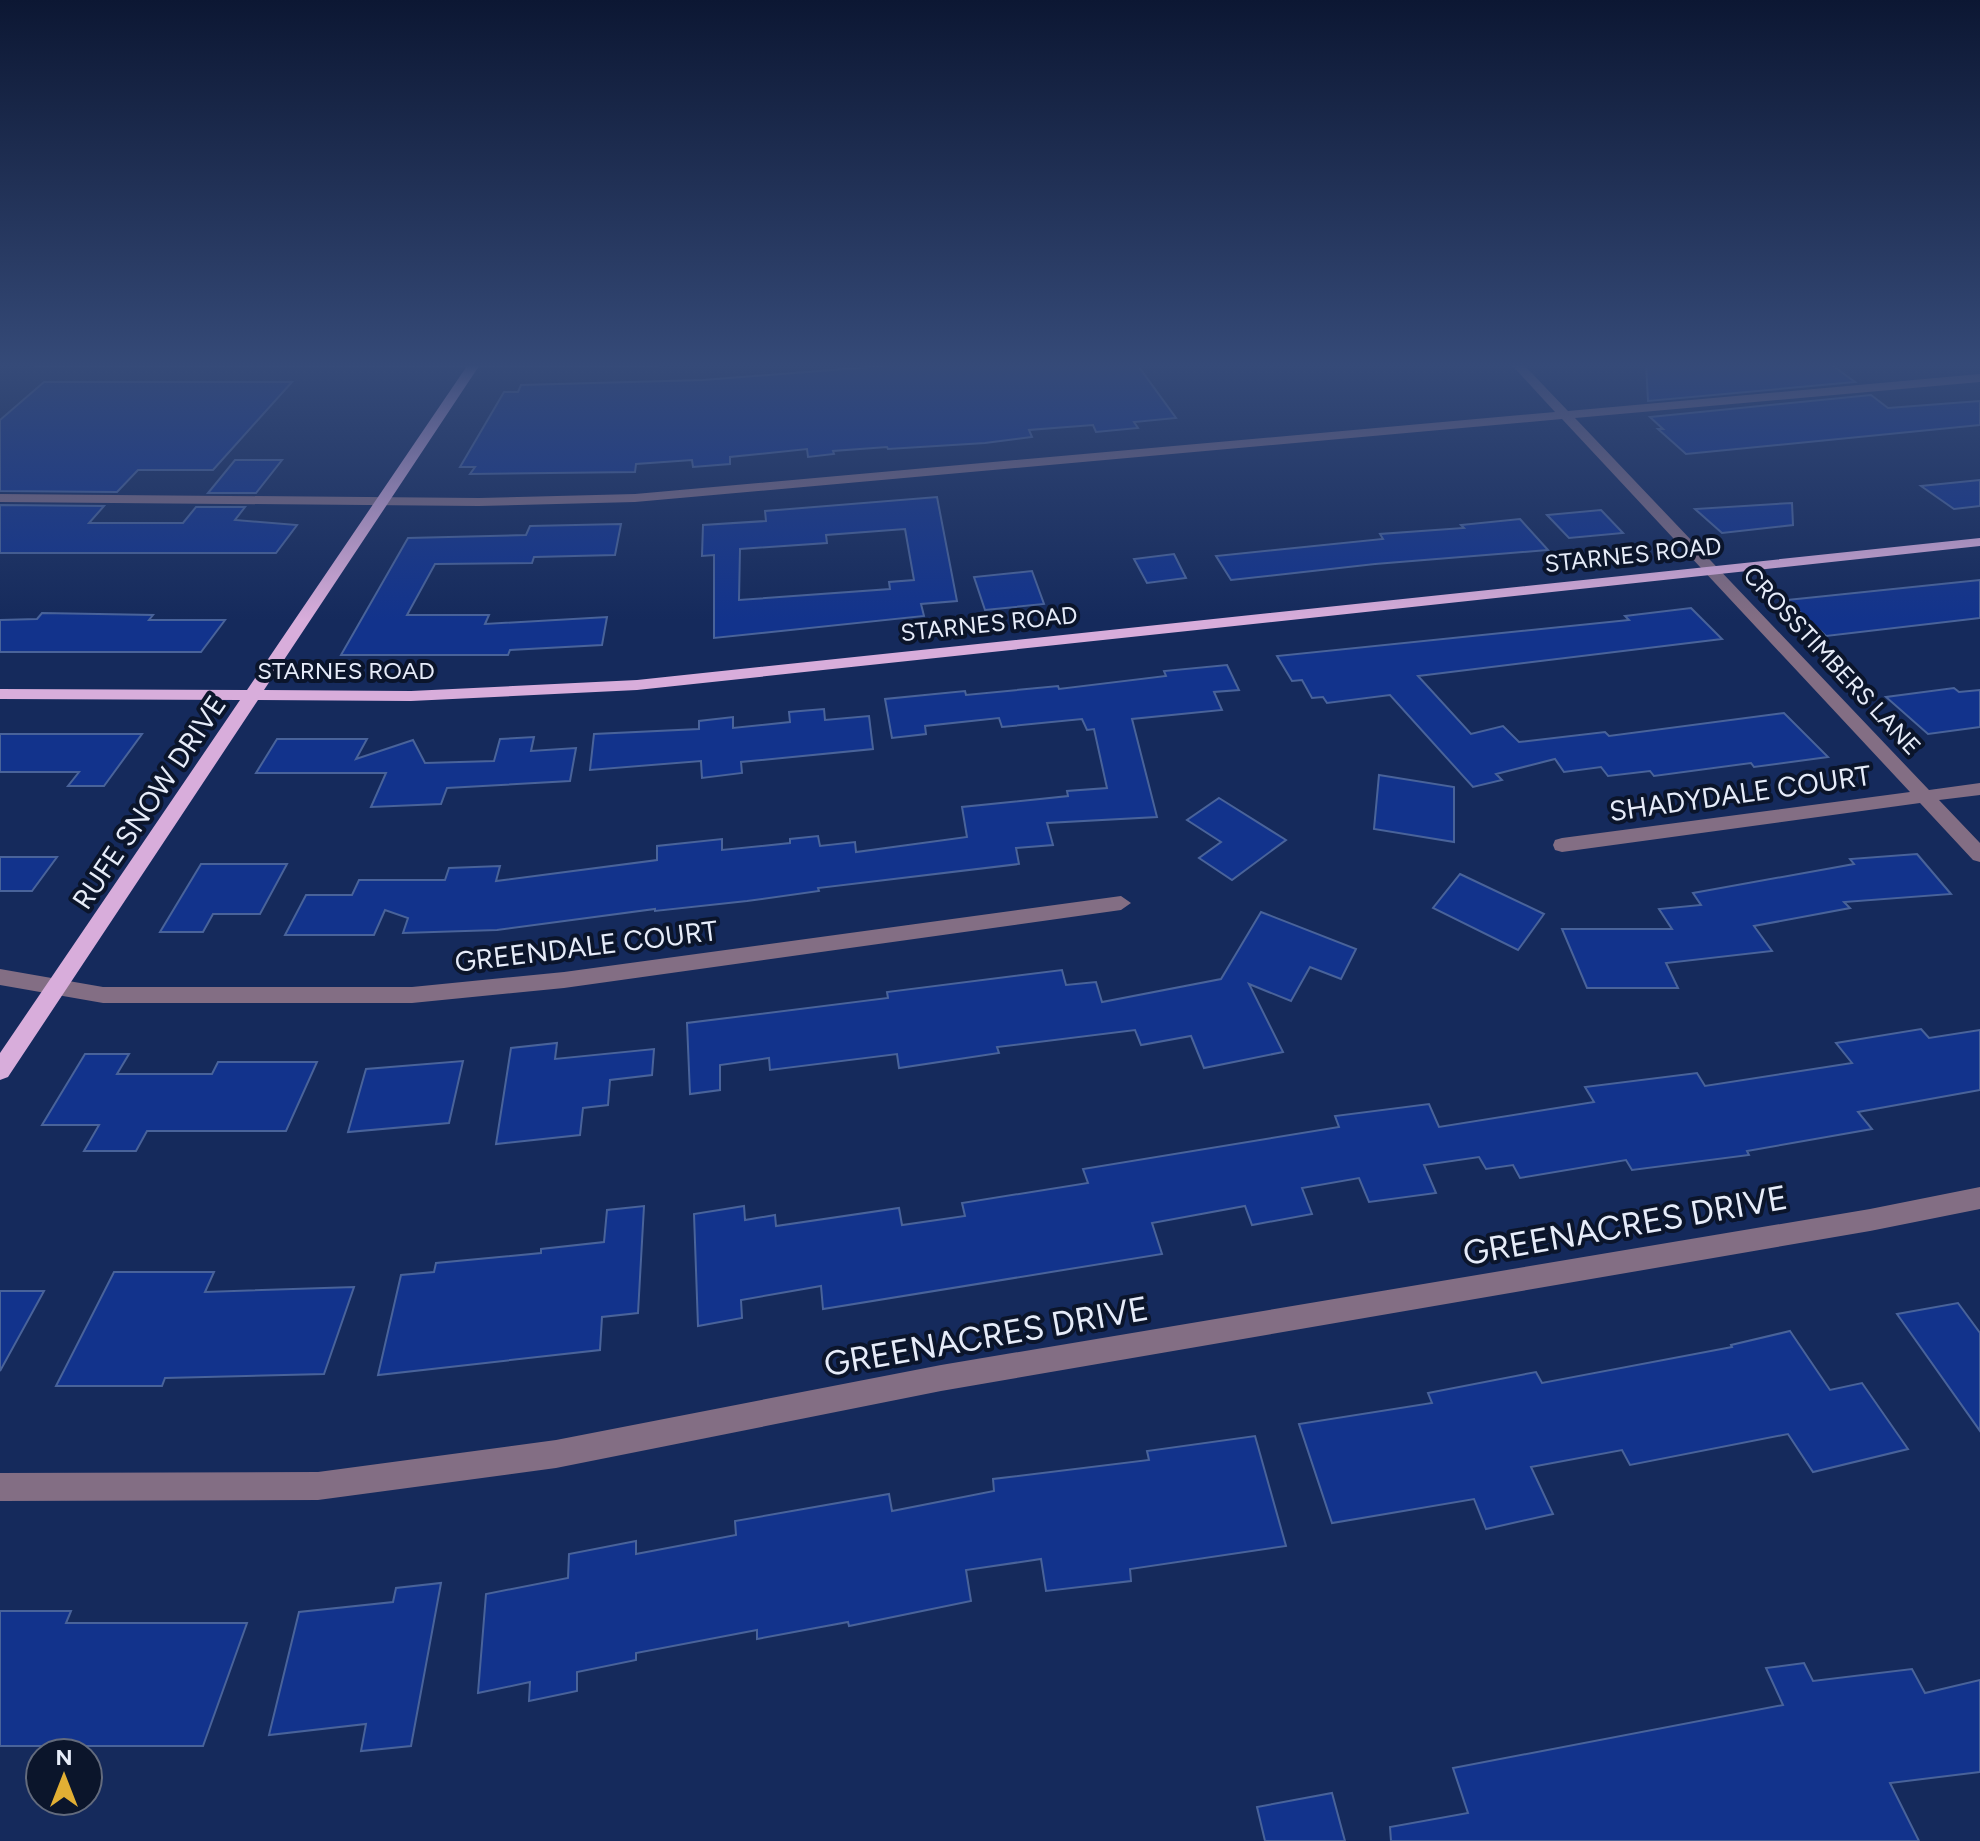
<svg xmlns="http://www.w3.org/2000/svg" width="1980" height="1841" font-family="Figtree,sans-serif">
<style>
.building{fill:#12338c;stroke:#49639a;stroke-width:2;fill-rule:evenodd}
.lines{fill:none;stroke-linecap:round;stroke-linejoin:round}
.minor{fill:#836e84;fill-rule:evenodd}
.major{fill:#d8addb;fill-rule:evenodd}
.labels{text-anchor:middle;stroke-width:8;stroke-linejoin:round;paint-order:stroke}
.far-street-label{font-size:24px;fill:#e6ecf9;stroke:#0b152b}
.street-label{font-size:28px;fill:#e6ecf9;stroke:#0b152b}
.near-street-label{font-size:34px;fill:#e6ecf9;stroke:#0b152b}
</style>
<rect width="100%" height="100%" fill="#152a5c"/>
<g class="building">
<path d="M 921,363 L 1136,363 L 1176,418 L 1134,422 L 1138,428 L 1096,432 L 1093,425 L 1029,430 L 1032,437 L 985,443 L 888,449 L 887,447 L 833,451 L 834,454 L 808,457 L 807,449 L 730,457 L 730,464 L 693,467 L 692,460 L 636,464 L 635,472 L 470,474 L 475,467 L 460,467 L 504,392 L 518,392 L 521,385 L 703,380 Z"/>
<path d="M 1646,363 L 1829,363 L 1855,382 L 1648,401 Z"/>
<path d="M 44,382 L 292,382 L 213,470 L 138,470 L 117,492 L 0,491 L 0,420 Z"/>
<path d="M 1871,395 L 1888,408 L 1980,401 L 1980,425 L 1686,454 L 1658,429 L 1663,429 L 1650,417 Z"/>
<path d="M 235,460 L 282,460 L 256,493 L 208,493 Z"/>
<path d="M 1980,480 L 1980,506 L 1954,509 L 1921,486 Z"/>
<path d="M 937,497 L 957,601 L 921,604 L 924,616 L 714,638 L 714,555 L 702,556 L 703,525 L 766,521 L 765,511 ZM 905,529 L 914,580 L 889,582 L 890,589 L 739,600 L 740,549 L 827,543 L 826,535 Z"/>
<path d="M 1792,503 L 1793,525 L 1722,533 L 1695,509 Z"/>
<path d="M 0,505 L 104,506 L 89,523 L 183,523 L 196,507 L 245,507 L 235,520 L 297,525 L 276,553 L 0,553 Z"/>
<path d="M 1601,510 L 1623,533 L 1569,538 L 1547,515 Z"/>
<path d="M 1520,519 L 1548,550 L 1375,564 L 1231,580 L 1216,556 L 1383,539 L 1380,534 L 1464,528 L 1461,525 Z"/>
<path d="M 621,524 L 615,555 L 534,557 L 532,563 L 435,564 L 407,615 L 489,615 L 485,624 L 607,617 L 602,645 L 510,650 L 508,655 L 341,655 L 408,538 L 526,535 L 530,526 Z"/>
<path d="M 1174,554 L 1186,578 L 1147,583 L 1134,559 Z"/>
<path d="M 1032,571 L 1044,604 L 985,610 L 974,577 Z"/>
<path d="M 1980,580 L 1980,618 L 1826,636 L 1787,600 Z"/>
<path d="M 1691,608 L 1722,639 L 1418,676 L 1471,734 L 1503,726 L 1519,742 L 1605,732 L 1609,736 L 1784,713 L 1828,757 L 1754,767 L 1751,763 L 1654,776 L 1650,771 L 1608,776 L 1601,767 L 1564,772 L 1555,759 L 1496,774 L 1502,780 L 1473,787 L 1390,695 L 1327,703 L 1323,697 L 1312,698 L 1302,680 L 1292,681 L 1277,656 L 1629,620 L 1625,616 Z"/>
<path d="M 42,613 L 153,615 L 149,620 L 225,620 L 201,652 L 0,652 L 0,620 L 37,619 Z"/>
<path d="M 1227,665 L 1239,690 L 1214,692 L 1222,710 L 1132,719 L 1157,817 L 1047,823 L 1053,845 L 1016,848 L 1019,864 L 818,888 L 819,891 L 747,901 L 655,911 L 655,909 L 497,930 L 403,933 L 408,918 L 385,910 L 374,935 L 285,935 L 306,895 L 352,895 L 359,880 L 445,880 L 449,868 L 500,866 L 496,881 L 657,860 L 657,846 L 722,839 L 722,850 L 790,843 L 790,839 L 818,836 L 820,846 L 855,842 L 856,852 L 967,837 L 962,807 L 1068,796 L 1067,791 L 1107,788 L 1094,729 L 1087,730 L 1082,719 L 1002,727 L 999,718 L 925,726 L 926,734 L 892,738 L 885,699 L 965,691 L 966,695 L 1058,686 L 1059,689 L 1166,676 L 1164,671 Z"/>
<path d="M 1954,688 L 1959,692 L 1980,690 L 1980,727 L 1928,734 L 1886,697 Z"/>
<path d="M 824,709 L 825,720 L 869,716 L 873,749 L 741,762 L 742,773 L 702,778 L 701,761 L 590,770 L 594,734 L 699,729 L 699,721 L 733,717 L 733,728 L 790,722 L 789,712 Z"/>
<path d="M 0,734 L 142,734 L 104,786 L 68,786 L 79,772 L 0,772 Z"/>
<path d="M 534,737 L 531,751 L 576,748 L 570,781 L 447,788 L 441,804 L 371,807 L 386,773 L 256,773 L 277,739 L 367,739 L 356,759 L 413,740 L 425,763 L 494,761 L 500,739 Z"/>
<path d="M 1379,775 L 1454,787 L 1454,842 L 1374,829 Z"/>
<path d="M 1219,798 L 1286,840 L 1232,880 L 1199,858 L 1221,842 L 1187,820 Z"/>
<path d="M 1917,854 L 1951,894 L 1844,902 L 1850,908 L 1754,926 L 1772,951 L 1666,963 L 1678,988 L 1587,988 L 1562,929 L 1672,929 L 1659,909 L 1701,905 L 1693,893 L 1854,864 L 1850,859 Z"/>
<path d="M 0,857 L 57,857 L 32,891 L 0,891 Z"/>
<path d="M 201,864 L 287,864 L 260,914 L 213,914 L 203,932 L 160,932 Z"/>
<path d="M 1460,874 L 1544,914 L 1518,950 L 1433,908 Z"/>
<path d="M 1261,912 L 1356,949 L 1341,979 L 1310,967 L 1291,1001 L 1249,984 L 1283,1052 L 1204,1068 L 1191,1036 L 1141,1045 L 1135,1030 L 997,1047 L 999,1053 L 899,1068 L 897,1054 L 770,1070 L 769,1058 L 720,1065 L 720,1090 L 690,1094 L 687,1023 L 888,998 L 887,992 L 1062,970 L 1066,985 L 1096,982 L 1102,1002 L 1221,979 Z"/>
<path d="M 1921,1029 L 1929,1038 L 1980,1030 L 1980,1090 L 1858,1112 L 1872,1129 L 1747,1151 L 1749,1155 L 1632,1170 L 1626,1160 L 1520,1178 L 1513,1165 L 1486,1169 L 1479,1157 L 1424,1165 L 1436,1193 L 1369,1202 L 1359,1178 L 1302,1188 L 1312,1214 L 1252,1225 L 1245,1206 L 1152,1223 L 1162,1254 L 823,1309 L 821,1286 L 741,1300 L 742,1318 L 698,1326 L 694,1214 L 744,1206 L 745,1220 L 775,1215 L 776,1226 L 899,1208 L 902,1225 L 965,1216 L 962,1203 L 1088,1183 L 1083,1169 L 1339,1127 L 1335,1116 L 1429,1104 L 1439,1127 L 1594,1102 L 1585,1087 L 1697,1073 L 1705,1086 L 1852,1063 L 1836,1043 Z"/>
<path d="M 557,1043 L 555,1059 L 654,1049 L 652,1075 L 610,1080 L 608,1105 L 583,1108 L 580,1135 L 496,1144 L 511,1048 Z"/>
<path d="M 85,1054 L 129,1054 L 117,1074 L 212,1074 L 218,1062 L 317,1062 L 286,1131 L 147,1131 L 136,1151 L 84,1151 L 99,1125 L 42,1125 Z"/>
<path d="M 463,1061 L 449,1123 L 348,1132 L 366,1069 Z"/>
<path d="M 644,1206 L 638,1313 L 602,1317 L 600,1350 L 378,1375 L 401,1275 L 434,1272 L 436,1263 L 541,1253 L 541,1249 L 604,1242 L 607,1210 Z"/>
<path d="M 114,1272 L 214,1272 L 205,1292 L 354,1287 L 324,1374 L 165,1378 L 162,1386 L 56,1386 Z"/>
<path d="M 0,1291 L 44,1291 L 0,1371 Z"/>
<path d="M 1958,1303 L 1980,1333 L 1980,1431 L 1897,1314 Z"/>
<path d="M 1790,1331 L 1830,1390 L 1862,1383 L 1908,1449 L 1813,1472 L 1788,1434 L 1630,1465 L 1622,1450 L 1531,1467 L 1553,1514 L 1486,1529 L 1474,1499 L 1332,1523 L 1299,1424 L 1432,1403 L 1428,1393 L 1536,1372 L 1542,1383 L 1732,1347 L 1731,1345 Z"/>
<path d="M 1255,1436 L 1286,1546 L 1130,1569 L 1131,1581 L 1046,1591 L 1041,1559 L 966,1570 L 971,1601 L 849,1626 L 848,1622 L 757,1639 L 757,1630 L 636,1653 L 636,1660 L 577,1672 L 577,1691 L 529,1701 L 530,1682 L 478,1693 L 486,1594 L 568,1578 L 569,1554 L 636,1541 L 636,1554 L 736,1535 L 735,1521 L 889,1494 L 892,1511 L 994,1491 L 993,1479 L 1149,1460 L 1147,1451 Z"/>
<path d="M 441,1583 L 411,1746 L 361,1751 L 366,1724 L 269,1735 L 299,1612 L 393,1602 L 396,1588 Z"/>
<path d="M 0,1611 L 71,1611 L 66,1623 L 247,1623 L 203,1746 L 0,1746 Z"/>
<path d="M 1804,1663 L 1813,1681 L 1912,1669 L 1925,1693 L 1980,1680 L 1980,1772 L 1890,1783 L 1919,1841 L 1391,1841 L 1390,1827 L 1468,1813 L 1453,1768 L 1783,1705 L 1766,1668 Z"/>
<path d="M 1332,1793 L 1345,1841 L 1265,1841 L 1257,1807 Z"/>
</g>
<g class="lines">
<g class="minor">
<path d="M 29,363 L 664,363 L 658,367 L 35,367 Z"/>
<path d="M 1510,363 L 1522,363 L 1568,411 L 1980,374 L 1980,382 L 1575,418 L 1929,790 L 1980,783 L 1980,795 L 1939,800 L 1980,843 L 1980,862 L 1973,860 L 1920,803 L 1562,852 L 1555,850 L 1553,845 L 1555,840 L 1562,838 L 1910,792 L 1562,419 L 635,502 L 479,506 L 0,502 L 0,494 L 479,498 L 635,494 L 1555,412 Z"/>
<path d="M 1121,896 L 1131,903 L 1121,910 L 564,988 L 412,1003 L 103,1003 L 0,985 L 0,969 L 103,987 L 412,987 L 564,972 Z"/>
<path d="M 1980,1187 L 1980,1209 L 1870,1231 L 941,1391 L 556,1468 L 318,1500 L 0,1501 L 0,1473 L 318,1472 L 556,1440 L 941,1365 L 1870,1209 Z"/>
</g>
<path class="major" d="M 469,363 L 481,363 L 264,690 L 411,691 L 637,680 L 1980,538 L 1980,546 L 637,690 L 411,701 L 258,700 L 8,1077 L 0,1080 L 0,1053 L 240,700 L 0,699 L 0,689 L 247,690 Z"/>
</g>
<linearGradient id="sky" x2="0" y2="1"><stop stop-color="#0c1733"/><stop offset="0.59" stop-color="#354a78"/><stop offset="1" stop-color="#354a78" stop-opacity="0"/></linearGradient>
<rect width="1980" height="620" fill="url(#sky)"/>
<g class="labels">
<g class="far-street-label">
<text transform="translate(1633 555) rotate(-6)" y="8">STARNES ROAD</text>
<text transform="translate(989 624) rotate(-6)" y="8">STARNES ROAD</text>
<text transform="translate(1832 661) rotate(47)" y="8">CROSSTIMBERS LANE</text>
<text x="346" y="679">STARNES ROAD</text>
</g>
<g class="street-label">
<text transform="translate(1740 793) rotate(-8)" y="10">SHADYDALE COURT</text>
<text transform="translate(149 802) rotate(-56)" y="10">RUFE SNOW DRIVE</text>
<text transform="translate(586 946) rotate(-7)" y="10">GREENDALE COURT</text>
</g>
<g class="near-street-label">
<text transform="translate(1625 1225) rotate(-10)" y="12">GREENACRES DRIVE</text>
<text transform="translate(986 1336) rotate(-10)" y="12">GREENACRES DRIVE</text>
</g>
</g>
<g transform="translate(64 1777)"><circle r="38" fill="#0b152b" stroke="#636b7d" stroke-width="2"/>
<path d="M0-6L14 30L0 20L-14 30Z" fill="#e2af34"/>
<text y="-12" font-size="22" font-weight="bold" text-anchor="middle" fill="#e6ecf9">N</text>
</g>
</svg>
